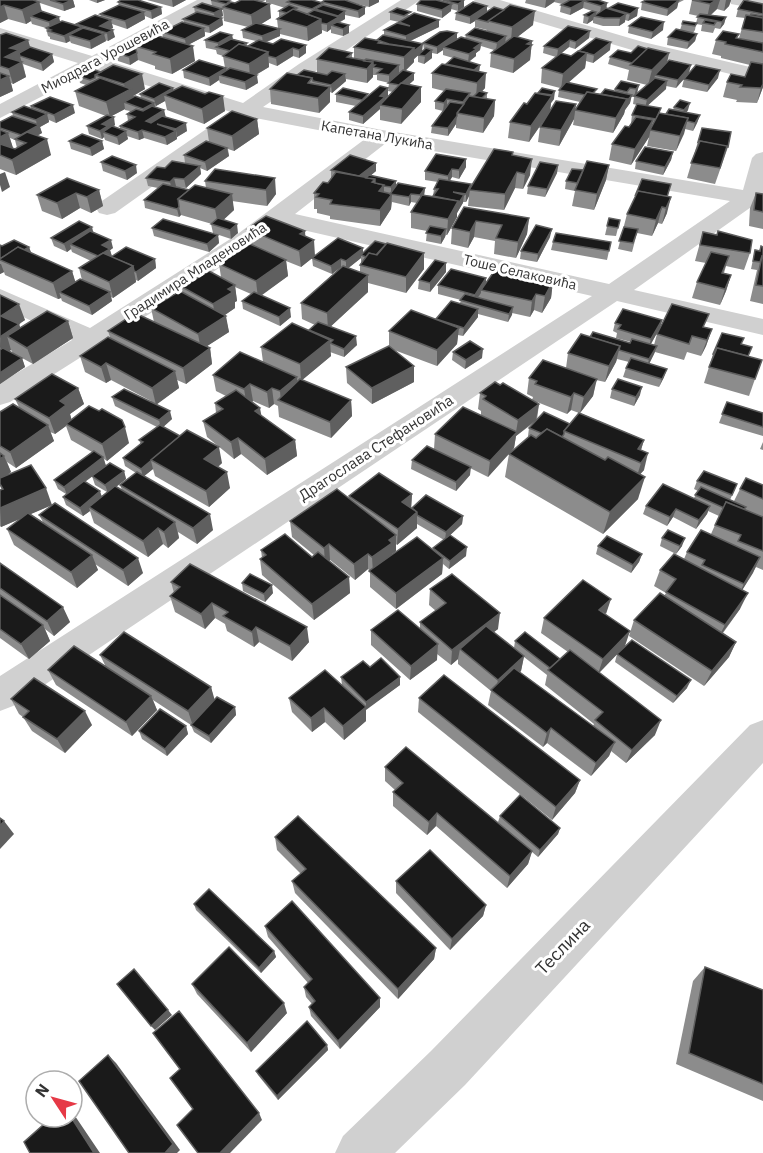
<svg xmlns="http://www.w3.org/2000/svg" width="763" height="1153" font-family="'IBM Plex Sans',sans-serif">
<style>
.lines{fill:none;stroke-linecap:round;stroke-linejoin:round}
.minor{fill:#d0d0d0;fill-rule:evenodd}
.wall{fill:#8c8c8c;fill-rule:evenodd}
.shaded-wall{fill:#5f5f5f}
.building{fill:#1a1a1a;stroke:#5f5f5f;stroke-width:1.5}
.labels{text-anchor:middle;stroke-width:6;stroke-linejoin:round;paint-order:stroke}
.far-street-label{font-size:14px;fill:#333;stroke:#fff}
.street-label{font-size:15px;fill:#333;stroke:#fff}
.near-street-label{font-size:18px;fill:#333;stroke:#fff}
</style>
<rect width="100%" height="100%" fill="#fff"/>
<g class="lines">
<g class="minor">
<path d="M 197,0 L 218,0 L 216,4 L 109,61 L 243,103 L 299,64 L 401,0 L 420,0 L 263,107 L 382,130 L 743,190 L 752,158 L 756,154 L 763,152 L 763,206 L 754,205 L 634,290 L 763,319 L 763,335 L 617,301 L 13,706 L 0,711 L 0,676 L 592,296 L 281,225 L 184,292 L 10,402 L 0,405 L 0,383 L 72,340 L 0,306 L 0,289 L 90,328 L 235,236 L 365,139 L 250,117 L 115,213 L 107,215 L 99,213 L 96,208 L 99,203 L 231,112 L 95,69 L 0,118 L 0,104 L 78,63 L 0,39 L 0,28 L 92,56 ZM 386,143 L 730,201 L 609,284 L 295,214 Z"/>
<path d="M 474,0 L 500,0 L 643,42 L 763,70 L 763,82 L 632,50 L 476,4 Z"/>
<path d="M 729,0 L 763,0 L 763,10 L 731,4 Z"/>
<path d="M 763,720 L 763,763 L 465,1085 L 395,1153 L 335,1153 L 343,1136 L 431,1051 L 750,725 Z"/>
</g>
</g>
<g class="wall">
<path d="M 0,0 L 73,0 L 75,7 L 64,11 L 40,3 L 42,12 L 60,22 L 77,25 L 76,24 L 101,17 L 100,14 L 119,5 L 118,2 L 161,7 L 162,14 L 152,19 L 145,16 L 145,19 L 127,29 L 112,24 L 113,28 L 110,29 L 115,37 L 108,41 L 105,40 L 106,41 L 91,49 L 71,43 L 70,41 L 66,43 L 50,39 L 50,37 L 48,36 L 46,28 L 32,24 L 31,21 L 26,24 L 8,19 L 0,23 Z"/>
<path d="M 89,0 L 105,0 L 97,3 Z"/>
<path d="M 147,0 L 186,0 L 173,7 Z"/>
<path d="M 211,0 L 230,1 L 230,3 L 235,3 L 241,0 L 312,0 L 322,3 L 322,2 L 325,0 L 379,0 L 379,2 L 369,7 L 354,3 L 365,14 L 359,18 L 345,15 L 345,19 L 339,23 L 349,25 L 349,33 L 343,36 L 331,33 L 331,29 L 327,32 L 322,30 L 322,33 L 308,41 L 280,34 L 280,36 L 267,42 L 273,44 L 306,45 L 306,53 L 299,58 L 293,56 L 277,66 L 269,63 L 269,67 L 256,75 L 258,83 L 246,90 L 220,83 L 219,80 L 210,86 L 184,78 L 183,70 L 225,68 L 223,56 L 217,54 L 216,50 L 206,48 L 205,40 L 232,35 L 233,39 L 247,43 L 247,46 L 256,41 L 243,38 L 242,30 L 248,27 L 224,21 L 223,10 L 222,10 L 223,16 L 220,17 L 222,18 L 223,25 L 210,33 L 205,32 L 205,36 L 188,45 L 195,61 L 172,74 L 155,69 L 155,66 L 138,60 L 130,65 L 115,60 L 113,52 L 150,40 L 163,38 L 162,32 L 184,22 L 183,19 L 195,13 L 194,7 L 212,6 ZM 266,0 L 266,2 L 285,8 L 279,11 L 279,17 L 277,19 L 278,28 L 261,24 L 271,18 L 262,2 Z"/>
<path d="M 421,0 L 464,0 L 464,7 L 458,11 L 451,9 L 451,11 L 442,18 L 417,11 L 417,4 Z"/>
<path d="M 526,0 L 598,0 L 607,3 L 606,9 L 609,9 L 609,8 L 638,8 L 637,16 L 628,21 L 625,20 L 625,22 L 619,26 L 603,26 L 593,23 L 593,20 L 587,24 L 583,23 L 584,15 L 592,11 L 583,8 L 570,15 L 560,12 L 561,5 L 562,4 L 554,2 L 545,8 L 525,3 Z"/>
<path d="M 646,0 L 684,0 L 678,3 L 677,8 L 667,16 L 641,10 L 642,2 Z"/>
<path d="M 692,0 L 731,0 L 729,6 L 724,11 L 717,9 L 711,15 L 726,17 L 724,24 L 720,29 L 715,28 L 713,33 L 701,31 L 702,25 L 696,24 L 695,30 L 693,33 L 697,34 L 695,41 L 687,49 L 667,45 L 668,37 L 680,30 L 682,24 L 696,23 L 698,16 L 689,14 Z"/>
<path d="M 763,4 L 763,87 L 757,103 L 736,102 L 737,100 L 723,97 L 727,82 L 745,77 L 750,65 L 721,58 L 721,56 L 712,54 L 716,40 L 739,38 L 745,18 L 736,17 L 738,9 Z"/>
<path d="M 487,6 L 487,12 L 533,25 L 517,37 L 532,41 L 530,60 L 513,73 L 490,67 L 491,53 L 494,50 L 481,46 L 480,50 L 476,53 L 476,56 L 469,62 L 480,65 L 479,71 L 485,88 L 482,91 L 487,93 L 487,99 L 495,100 L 494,116 L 483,133 L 456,128 L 456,124 L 448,136 L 431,133 L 432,126 L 443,111 L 435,109 L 435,101 L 444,91 L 432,88 L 432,73 L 446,64 L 453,58 L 443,55 L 443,50 L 437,54 L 432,53 L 432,58 L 424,64 L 418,62 L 418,55 L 414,59 L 414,62 L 405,71 L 414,73 L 414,80 L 409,84 L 421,87 L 421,102 L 401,124 L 380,120 L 380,109 L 363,124 L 349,120 L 349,112 L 356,106 L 336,102 L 336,94 L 368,96 L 385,99 L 385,100 L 393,92 L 388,91 L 389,83 L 377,80 L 377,75 L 373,75 L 373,77 L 367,83 L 346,79 L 346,81 L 332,93 L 330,92 L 330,102 L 319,113 L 271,104 L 270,89 L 297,75 L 317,73 L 317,59 L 352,53 L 352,58 L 354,59 L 354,47 L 377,40 L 384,35 L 384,30 L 399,23 L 399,22 L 390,20 L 390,12 L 439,20 L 439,27 L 410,41 L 423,51 L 424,50 L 423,43 L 457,33 L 457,40 L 465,39 L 466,35 L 487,31 L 487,30 L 475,27 L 475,21 L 470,24 L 455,20 L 456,13 Z"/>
<path d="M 568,26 L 589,38 L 575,49 L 569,47 L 561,53 L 571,56 L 610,50 L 593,63 L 586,61 L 585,68 L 568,83 L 596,93 L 601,94 L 615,91 L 615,89 L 639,85 L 637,93 L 635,95 L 647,85 L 627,80 L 629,70 L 608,64 L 610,57 L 631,53 L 669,53 L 667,61 L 689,72 L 718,78 L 707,92 L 682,87 L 684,79 L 676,88 L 666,86 L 666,89 L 647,106 L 660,113 L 666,114 L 673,110 L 674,107 L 688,110 L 686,113 L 700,115 L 697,123 L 693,131 L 685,129 L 676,151 L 647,146 L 649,137 L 631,165 L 609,160 L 612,144 L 629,127 L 632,123 L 631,123 L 632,115 L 637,105 L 633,104 L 634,97 L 631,97 L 630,103 L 625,110 L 624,114 L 613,133 L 573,125 L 574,119 L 559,146 L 538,142 L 540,127 L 547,116 L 529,142 L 508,138 L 510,122 L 527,104 L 554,99 L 551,103 L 550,110 L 576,104 L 575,110 L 580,102 L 558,97 L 559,90 L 560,88 L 541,83 L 542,68 L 556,57 L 543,53 L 544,46 Z"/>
<path d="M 629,26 L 663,30 L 651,39 L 628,33 Z"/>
<path d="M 0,34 L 28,40 L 30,47 L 52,54 L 54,62 L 43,71 L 23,64 L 26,77 L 13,84 L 11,83 L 13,91 L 0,97 Z"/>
<path d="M 92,69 L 145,89 L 133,96 L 133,97 L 141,98 L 140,94 L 174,90 L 225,111 L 204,124 L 167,110 L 165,101 L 156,106 L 155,106 L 155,107 L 164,110 L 165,117 L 187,131 L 177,137 L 177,139 L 167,145 L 144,138 L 139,140 L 127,136 L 128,139 L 119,145 L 105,140 L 104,137 L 102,139 L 89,134 L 87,126 L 106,116 L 79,106 L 75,91 L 86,85 L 80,83 L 78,76 ZM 125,109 L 125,110 L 130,111 L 127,114 L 128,121 L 120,126 L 120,129 L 113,127 L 115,125 L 111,116 Z"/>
<path d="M 31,106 L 75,113 L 56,123 L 49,120 L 49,122 L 40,127 L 42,133 L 37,136 L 51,155 L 16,175 L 0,169 L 0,122 L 13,116 L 12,112 L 31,108 ZM 10,138 L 15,140 L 17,148 L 15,149 L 13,148 Z"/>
<path d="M 257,119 L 259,134 L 234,151 L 228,149 L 229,156 L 207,171 L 200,168 L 201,174 L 186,188 L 175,187 L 189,190 L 206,188 L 205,181 L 215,169 L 276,194 L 267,206 L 232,201 L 234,210 L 223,220 L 238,233 L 231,239 L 213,233 L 211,224 L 212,224 L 181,215 L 179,217 L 145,208 L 144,200 L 158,188 L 148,186 L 146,178 L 165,168 L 185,163 L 184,155 L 209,142 L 207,128 Z"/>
<path d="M 702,128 L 728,147 L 715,184 L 687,178 Z"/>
<path d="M 69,141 L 102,141 L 104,149 L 92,156 L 71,149 Z"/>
<path d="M 513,152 L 513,156 L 530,175 L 523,189 L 515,188 L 504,210 L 468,206 L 469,196 L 466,202 L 463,202 L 457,213 L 457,217 L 447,235 L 446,235 L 445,237 L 441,244 L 426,241 L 427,231 L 411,228 L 411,212 L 417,203 L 411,202 L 409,206 L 392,202 L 391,209 L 380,226 L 330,219 L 330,216 L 317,213 L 317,209 L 314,209 L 314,193 L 328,183 L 331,178 L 331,170 L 376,171 L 370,176 L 396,186 L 425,188 L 424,195 L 433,196 L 434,189 L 438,182 L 425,180 L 425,171 L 466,159 L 466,167 L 459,179 L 452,177 L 449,181 L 471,184 L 471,187 Z"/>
<path d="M 673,152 L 671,160 L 663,175 L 635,169 L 636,161 Z"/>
<path d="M 101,162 L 137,173 L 127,180 L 103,171 Z"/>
<path d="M 558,165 L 557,173 L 545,197 L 527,194 L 528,186 Z"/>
<path d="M 609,165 L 606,180 L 594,210 L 572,206 L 575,191 L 565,189 L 566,181 L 583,171 Z"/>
<path d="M 99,190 L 103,206 L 91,213 L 80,208 L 62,219 L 42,211 L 37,195 Z"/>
<path d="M 756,193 L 763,194 L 763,229 L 749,226 L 750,208 Z"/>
<path d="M 667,197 L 667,213 L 662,224 L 658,223 L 652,236 L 637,233 L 632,252 L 618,249 L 627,214 Z"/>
<path d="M 464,207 L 529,218 L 527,234 L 516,258 L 494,254 L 495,241 L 474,237 L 468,248 L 451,244 L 452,228 Z"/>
<path d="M 609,218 L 620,220 L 616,236 L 605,235 Z"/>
<path d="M 152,228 L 218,235 L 219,243 L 209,252 L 154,236 Z"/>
<path d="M 247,229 L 305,236 L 315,256 L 363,248 L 363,253 L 386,244 L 424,253 L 424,269 L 406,293 L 368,283 L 368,292 L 331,326 L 357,345 L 344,357 L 330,352 L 331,356 L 302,380 L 351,400 L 352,416 L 331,438 L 279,417 L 278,406 L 274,404 L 269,408 L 253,401 L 252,401 L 261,415 L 295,440 L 297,456 L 267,475 L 241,454 L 234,459 L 207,437 L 203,421 L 216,413 L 215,403 L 226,396 L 216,391 L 213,375 L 263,362 L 261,347 L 309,330 L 315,325 L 302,319 L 301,303 L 341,267 L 332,274 L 313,266 L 312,258 L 301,267 L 286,261 L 288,276 L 261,295 L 291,317 L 280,326 L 243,309 L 242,301 L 251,294 L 235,287 L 237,301 L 235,302 L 235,308 L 225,315 L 229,332 L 207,346 L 210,348 L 212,364 L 186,384 L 177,380 L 179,388 L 156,404 L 172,419 L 163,427 L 222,463 L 218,467 L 230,488 L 209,507 L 155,476 L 153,469 L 144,476 L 213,530 L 197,544 L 178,532 L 179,538 L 168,548 L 163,544 L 148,557 L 94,523 L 90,511 L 83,516 L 66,505 L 63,497 L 66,494 L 58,489 L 54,480 L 92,452 L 71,440 L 66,426 L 55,434 L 50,432 L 54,441 L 16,468 L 7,462 L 11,472 L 6,476 L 52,505 L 30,514 L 43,522 L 39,515 L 143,573 L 128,586 L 95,564 L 98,570 L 77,588 L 14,545 L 7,529 L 22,518 L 1,527 L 0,526 L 0,490 L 2,490 L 0,486 L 0,412 L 19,407 L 15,399 L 78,388 L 84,404 L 70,414 L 71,420 L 129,443 L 107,461 L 104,459 L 106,466 L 85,482 L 102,496 L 107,492 L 95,485 L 92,476 L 124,471 L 126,479 L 116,487 L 122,490 L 120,485 L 136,473 L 125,466 L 123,458 L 141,445 L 139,440 L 157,427 L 115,406 L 112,397 L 151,401 L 111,380 L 106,383 L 85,372 L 80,356 L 110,337 L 108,331 L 154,322 L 151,308 L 183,293 L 182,287 L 221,277 L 219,264 L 249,245 ZM 361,258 L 361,263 L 360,265 L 360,272 L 348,268 Z"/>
<path d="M 703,232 L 750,253 L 744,270 L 726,266 L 724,273 L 731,275 L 726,291 L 720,305 L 692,298 L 697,282 L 706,263 L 695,261 Z"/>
<path d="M 94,233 L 113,248 L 110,250 L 112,256 L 155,259 L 156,268 L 138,281 L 136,280 L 136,282 L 113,298 L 111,297 L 112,301 L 92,315 L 62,301 L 61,298 L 58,299 L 5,275 L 4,272 L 0,274 L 0,245 L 2,246 L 29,247 L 31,253 L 72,271 L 75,282 L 82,280 L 79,268 L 91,261 L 72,252 L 71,249 L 67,252 L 54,246 L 51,238 Z"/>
<path d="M 550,237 L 537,262 L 520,259 L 521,251 Z"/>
<path d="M 553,242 L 611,242 L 607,260 L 551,250 Z"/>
<path d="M 761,246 L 763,247 L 763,304 L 750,301 L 757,270 L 751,269 L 755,250 L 759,251 Z"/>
<path d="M 446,263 L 446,272 L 430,292 L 418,289 L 419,280 Z"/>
<path d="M 486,278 L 486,283 L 553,281 L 551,298 L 542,313 L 534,310 L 530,317 L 512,313 L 508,322 L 478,314 L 478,317 L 463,336 L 458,335 L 457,344 L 437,366 L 394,350 L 414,382 L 372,404 L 347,383 L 346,367 L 389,346 L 389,331 L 436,319 L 460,303 L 461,300 L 438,294 L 438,285 Z"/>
<path d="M 0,295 L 25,320 L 19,324 L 20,328 L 68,321 L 73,338 L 33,364 L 13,353 L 11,350 L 9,351 L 22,358 L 25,367 L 0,384 Z"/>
<path d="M 662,320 L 660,328 L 705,327 L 712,329 L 706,346 L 701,356 L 687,352 L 684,360 L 655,352 L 649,364 L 664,377 L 659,387 L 623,377 L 626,368 L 629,362 L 617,359 L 616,362 L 605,382 L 596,380 L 593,396 L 580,413 L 644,440 L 641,450 L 644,470 L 640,474 L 638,499 L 603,534 L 505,477 L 509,454 L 488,477 L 470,468 L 470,475 L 456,491 L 411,469 L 412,460 L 434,449 L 435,434 L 481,415 L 481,411 L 478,409 L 480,393 L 500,385 L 532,400 L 533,397 L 527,394 L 529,378 L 566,368 L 568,353 L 590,337 L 630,343 L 631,342 L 616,338 L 617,333 L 613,331 L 615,323 ZM 659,329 L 657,334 L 654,345 L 651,344 ZM 537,402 L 567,414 L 571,410 L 579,413 L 570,424 L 537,420 L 539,404 ZM 536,421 L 529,428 L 528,436 L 529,437 L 510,453 L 514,448 L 516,436 Z"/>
<path d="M 741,344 L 748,356 L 755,379 L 749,396 L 704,383 L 713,354 Z"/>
<path d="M 453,352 L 482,358 L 465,369 L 452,360 Z"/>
<path d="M 612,389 L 640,395 L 634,406 L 610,398 Z"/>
<path d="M 727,402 L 763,413 L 763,436 L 719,423 Z"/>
<path d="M 763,442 L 763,450 L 760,449 Z"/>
<path d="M 697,481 L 737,484 L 730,500 L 734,501 L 740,489 L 763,485 L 763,570 L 756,567 L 742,590 L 740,609 L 723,633 L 736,642 L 729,657 L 704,686 L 629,636 L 634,620 L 664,596 L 666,593 L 654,586 L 660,570 L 684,559 L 687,552 L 711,534 L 719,516 L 708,511 L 707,514 L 696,529 L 673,517 L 667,526 L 643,514 L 646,506 L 694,498 L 698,491 L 694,489 Z"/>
<path d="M 412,494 L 411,508 L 463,516 L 462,524 L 450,535 L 466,556 L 449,569 L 443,564 L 442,574 L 396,609 L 370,587 L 370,571 L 368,569 L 355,580 L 330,560 L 329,561 L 349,577 L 350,593 L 314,620 L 262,575 L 260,559 L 262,558 L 261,550 L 312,557 L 314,555 L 292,537 L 290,521 L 349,499 L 349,496 ZM 417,524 L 444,540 L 433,548 L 433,550 L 392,555 L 392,554 L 396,551 L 396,544 L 397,545 L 417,528 Z"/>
<path d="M 662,538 L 682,546 L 676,554 L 660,546 Z"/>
<path d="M 598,546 L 642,554 L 639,562 L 631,573 L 596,554 Z"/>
<path d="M 0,563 L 70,622 L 54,636 L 45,629 L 50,641 L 29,659 L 0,638 Z"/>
<path d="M 171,582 L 309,642 L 292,661 L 259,642 L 254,647 L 227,631 L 225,624 L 215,618 L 205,629 L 175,612 L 170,596 L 174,593 Z"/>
<path d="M 242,583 L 273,593 L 265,602 L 243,591 Z"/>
<path d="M 430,589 L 498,629 L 493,632 L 514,648 L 515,641 L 560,659 L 568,652 L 541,633 L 544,618 L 606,614 L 625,646 L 599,673 L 655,735 L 626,763 L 611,751 L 609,756 L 591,776 L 547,743 L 543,747 L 488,705 L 491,691 L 458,664 L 458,659 L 451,665 L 437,654 L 437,660 L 410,680 L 371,645 L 371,630 L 420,629 L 420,622 L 436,611 L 429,605 ZM 524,657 L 547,675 L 545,685 L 594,724 L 593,726 L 520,672 L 521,671 Z"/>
<path d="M 617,654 L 687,688 L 673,703 L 615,662 Z"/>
<path d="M 100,655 L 211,687 L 214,700 L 235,707 L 236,715 L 211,743 L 194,732 L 191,725 L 153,700 L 157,710 L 132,736 L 56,685 L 48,670 L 105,665 Z"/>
<path d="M 370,667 L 400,677 L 400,685 L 366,709 L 366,721 L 344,740 L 325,722 L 312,732 L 292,712 L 289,698 L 342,685 L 341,677 Z"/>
<path d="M 419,698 L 580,780 L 575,793 L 552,820 L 418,712 Z"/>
<path d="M 11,699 L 92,725 L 65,753 L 32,731 L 23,717 L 19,714 Z"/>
<path d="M 186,726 L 188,734 L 167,756 L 142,739 L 139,731 Z"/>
<path d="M 385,767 L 526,847 L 498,822 L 500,816 L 560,828 L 558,834 L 538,857 L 532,852 L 528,864 L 507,888 L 436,826 L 427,835 L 393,806 L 393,792 L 395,790 L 385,781 Z"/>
<path d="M 275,837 L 436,948 L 434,959 L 398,999 L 295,893 L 292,881 L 301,874 L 277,850 Z"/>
<path d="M 396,881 L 486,905 L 483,916 L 450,950 L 396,893 Z"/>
<path d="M 194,904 L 274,951 L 276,957 L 261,973 L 196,910 Z"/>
<path d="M 265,926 L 380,998 L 380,1007 L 340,1049 L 311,1016 L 309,1007 L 312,1004 L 306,997 L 304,987 L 308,983 L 268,937 Z"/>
<path d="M 705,967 L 763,990 L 763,1101 L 676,1064 L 693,981 Z"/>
<path d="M 192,984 L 287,1013 L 251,1052 L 197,994 Z"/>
<path d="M 327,1045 L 328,1050 L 278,1100 L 258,1075 L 256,1071 Z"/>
</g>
<g class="shaded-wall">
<path d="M 72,0 L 73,0 L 75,7 L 64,11 L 63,4 Z"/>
<path d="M 97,0 L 105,0 L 97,3 Z"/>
<path d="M 172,0 L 186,0 L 173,7 Z"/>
<path d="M 369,0 L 379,0 L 379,2 L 369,7 Z"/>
<path d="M 464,0 L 464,7 L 458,11 L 458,4 Z"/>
<path d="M 546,0 L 555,0 L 554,2 L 545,8 Z"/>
<path d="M 679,0 L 677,8 L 667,16 L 668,9 Z"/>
<path d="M 716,0 L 720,0 L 717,9 L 707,18 L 710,4 Z"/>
<path d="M 726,0 L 731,0 L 729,6 L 724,11 Z"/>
<path d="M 584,1 L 583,8 L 570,15 L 571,8 Z"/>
<path d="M 39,2 L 43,16 L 30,16 L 31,21 L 26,24 L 22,10 Z"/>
<path d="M 607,3 L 606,10 L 600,13 L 601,6 Z"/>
<path d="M 270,4 L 271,18 L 253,29 L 251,15 Z"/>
<path d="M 452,4 L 451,11 L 442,18 L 442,10 Z"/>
<path d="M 4,5 L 8,19 L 0,23 L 0,7 Z"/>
<path d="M 487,6 L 487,14 L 476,19 L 475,21 L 470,24 L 470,17 Z"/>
<path d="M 161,7 L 162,14 L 152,19 L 151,11 Z"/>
<path d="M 365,7 L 365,14 L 359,18 L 358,11 Z"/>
<path d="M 638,8 L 637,16 L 628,21 L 630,14 Z"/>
<path d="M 222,9 L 223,16 L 215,20 L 214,13 Z"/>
<path d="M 345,11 L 345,19 L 339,22 L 340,25 L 331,25 L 331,29 L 327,32 L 327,24 L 338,18 L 338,16 Z"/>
<path d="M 535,11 L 533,25 L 511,42 L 512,27 Z"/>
<path d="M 144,12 L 145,19 L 127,29 L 125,21 Z"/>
<path d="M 596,12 L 596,16 L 594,16 L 593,20 L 587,24 L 589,17 Z"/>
<path d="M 626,14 L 625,22 L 619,26 L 620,18 Z"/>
<path d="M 59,17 L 61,25 L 50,30 L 49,22 Z"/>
<path d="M 726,17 L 724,24 L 720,29 L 722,22 Z"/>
<path d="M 222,18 L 223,25 L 210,33 L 209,26 Z"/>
<path d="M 321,19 L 322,33 L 308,41 L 307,27 Z"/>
<path d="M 111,20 L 113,28 L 103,32 L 100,26 Z"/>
<path d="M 439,20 L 439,27 L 406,43 L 406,36 Z"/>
<path d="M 664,22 L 663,30 L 651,39 L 653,32 Z"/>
<path d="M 349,25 L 349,33 L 343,36 L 343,29 Z"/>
<path d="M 82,27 L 84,34 L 69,35 L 70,41 L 66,43 L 64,36 Z"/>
<path d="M 204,28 L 205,36 L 186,46 L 185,39 Z"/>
<path d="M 280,29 L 280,36 L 263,43 L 262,36 Z"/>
<path d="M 113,30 L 115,37 L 108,41 L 107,33 Z"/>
<path d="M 590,31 L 589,38 L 575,49 L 576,42 Z"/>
<path d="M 457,33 L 457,41 L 443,47 L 443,50 L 437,54 L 437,47 Z"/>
<path d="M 104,34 L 106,41 L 91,49 L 90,41 Z"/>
<path d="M 697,34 L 695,41 L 687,49 L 689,42 Z"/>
<path d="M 232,35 L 233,42 L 218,48 L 218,43 Z"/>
<path d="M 506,36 L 505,44 L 496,50 L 497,43 Z"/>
<path d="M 28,40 L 32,54 L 20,56 L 26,77 L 13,84 L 5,57 L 10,48 Z"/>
<path d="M 570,40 L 569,47 L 557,57 L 558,49 Z"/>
<path d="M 532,41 L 530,60 L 513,73 L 514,59 L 527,44 Z"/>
<path d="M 611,42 L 610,50 L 593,63 L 594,55 Z"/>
<path d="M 481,43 L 480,50 L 476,53 L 476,56 L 468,62 L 469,54 L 474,48 Z"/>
<path d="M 423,44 L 422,52 L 414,59 L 414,62 L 404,72 L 404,57 L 414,48 Z"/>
<path d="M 306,45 L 306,53 L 299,58 L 299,50 Z"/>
<path d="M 193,46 L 195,61 L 172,74 L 170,59 Z"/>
<path d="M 293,48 L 293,56 L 277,66 L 276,58 Z"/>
<path d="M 432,50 L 432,58 L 424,64 L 425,56 Z"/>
<path d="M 268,52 L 269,67 L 250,78 L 249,64 Z"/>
<path d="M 137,53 L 138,60 L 130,65 L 129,57 Z"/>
<path d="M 587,53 L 585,68 L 561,89 L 563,74 Z"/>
<path d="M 669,53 L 666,68 L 655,75 L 654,80 L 648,85 L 652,70 Z"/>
<path d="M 52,54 L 54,62 L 43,71 L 41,63 Z"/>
<path d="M 373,62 L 373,77 L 367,83 L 367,69 Z"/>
<path d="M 399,65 L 399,73 L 389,83 L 389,75 Z"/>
<path d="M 480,65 L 479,72 L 469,75 Z"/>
<path d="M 691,65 L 689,73 L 676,88 L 678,80 Z"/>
<path d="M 226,68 L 227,76 L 219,75 L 219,80 L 210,86 L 209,78 Z"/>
<path d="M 720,70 L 718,78 L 707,92 L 709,85 Z"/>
<path d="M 414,73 L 414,80 L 400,93 L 400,85 Z"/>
<path d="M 486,73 L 485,88 L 476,98 L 477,83 Z"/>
<path d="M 142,74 L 145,89 L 133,96 L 134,104 L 124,102 L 125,109 L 110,117 L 106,102 L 126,92 L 124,84 Z"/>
<path d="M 345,74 L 346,81 L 332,93 L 331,85 Z"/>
<path d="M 257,75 L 258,83 L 246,90 L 245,82 Z"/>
<path d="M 9,76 L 13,91 L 0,97 L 0,80 Z"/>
<path d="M 667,81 L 666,89 L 645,108 L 647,100 Z"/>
<path d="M 763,84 L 763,87 L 757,103 L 761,88 Z"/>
<path d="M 639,85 L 637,93 L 634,97 L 636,89 Z"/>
<path d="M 330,87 L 330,102 L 319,113 L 318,98 Z"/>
<path d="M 421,87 L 421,102 L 401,124 L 402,109 Z"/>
<path d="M 173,88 L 175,96 L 164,95 L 165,101 L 156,106 L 154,99 Z"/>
<path d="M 388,88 L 388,96 L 385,99 L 385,105 L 380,105 L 380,109 L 363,124 L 363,116 L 380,96 Z"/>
<path d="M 555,91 L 554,99 L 551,103 L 550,111 L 529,142 L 531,126 L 548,100 Z"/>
<path d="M 632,95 L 630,103 L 625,110 L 624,114 L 613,133 L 616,118 L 627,99 Z"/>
<path d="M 223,96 L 225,111 L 204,124 L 202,109 Z"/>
<path d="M 447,99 L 447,107 L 443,111 L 444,103 Z"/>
<path d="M 495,100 L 494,116 L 483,133 L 484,118 Z"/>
<path d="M 154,103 L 156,110 L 145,117 L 143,109 Z"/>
<path d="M 690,103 L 688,110 L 682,118 L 684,110 Z"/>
<path d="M 576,104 L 574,119 L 559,146 L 561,130 Z"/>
<path d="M 73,105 L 75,113 L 56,123 L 54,115 Z"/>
<path d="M 164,110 L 166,118 L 147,129 L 146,121 Z"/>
<path d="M 47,114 L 49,122 L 40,127 L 42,133 L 25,142 L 21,135 L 37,126 L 36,120 Z"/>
<path d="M 700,115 L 697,123 L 693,131 L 695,123 Z"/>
<path d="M 457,116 L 456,124 L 448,136 L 448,128 Z"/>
<path d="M 114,117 L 115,125 L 103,132 L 104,137 L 102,139 L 100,131 L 102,124 Z"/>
<path d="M 688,118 L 684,134 L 676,151 L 680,136 Z"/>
<path d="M 257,119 L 259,134 L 234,151 L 232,136 Z"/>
<path d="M 653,120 L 649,137 L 631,165 L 635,149 Z"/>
<path d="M 186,123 L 187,131 L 177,137 L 176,129 Z"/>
<path d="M 142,130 L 144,138 L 139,140 L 138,132 Z"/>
<path d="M 126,131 L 128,139 L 119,145 L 117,137 Z"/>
<path d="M 176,131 L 177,139 L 167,145 L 165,137 Z"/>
<path d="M 8,133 L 13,148 L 0,155 L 0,137 Z"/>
<path d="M 47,139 L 51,155 L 16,175 L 12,160 Z"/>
<path d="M 102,141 L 104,149 L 92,156 L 90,148 Z"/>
<path d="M 227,148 L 229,156 L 207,171 L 205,162 Z"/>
<path d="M 673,152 L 671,160 L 663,175 L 665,167 Z"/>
<path d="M 466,159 L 466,167 L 459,179 L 459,170 Z"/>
<path d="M 532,159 L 530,175 L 523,189 L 525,174 Z"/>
<path d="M 376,163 L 376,171 L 357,187 L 356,178 Z"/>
<path d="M 136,165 L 137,173 L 127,180 L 125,171 Z"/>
<path d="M 558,165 L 557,173 L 545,197 L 547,189 Z"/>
<path d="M 609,165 L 606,180 L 594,210 L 597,194 Z"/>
<path d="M 200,166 L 201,174 L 186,188 L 184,179 Z"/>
<path d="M 452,169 L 452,177 L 448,184 L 448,176 Z"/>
<path d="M 5,172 L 10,187 L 2,192 L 0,185 L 0,174 Z"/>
<path d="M 517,172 L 515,188 L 504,210 L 505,194 Z"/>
<path d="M 174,178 L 176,186 L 172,190 L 170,182 Z"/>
<path d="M 275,178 L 276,194 L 267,206 L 266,190 Z"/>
<path d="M 396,181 L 396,190 L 392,194 L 391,209 L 380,226 L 380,210 L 391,194 L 391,187 Z"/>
<path d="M 471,184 L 469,196 L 466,202 L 466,194 Z"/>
<path d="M 384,185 L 384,200 L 379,191 Z"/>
<path d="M 425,188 L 424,196 L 420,203 L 420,195 Z"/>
<path d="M 99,190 L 103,206 L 91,213 L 87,197 Z"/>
<path d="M 76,193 L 80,208 L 62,219 L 57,203 Z"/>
<path d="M 232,194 L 234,210 L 218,225 L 215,209 Z"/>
<path d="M 411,194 L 411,202 L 409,206 L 409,197 Z"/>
<path d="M 464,195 L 463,203 L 457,213 L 457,217 L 447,235 L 448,219 L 458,201 Z"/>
<path d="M 671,197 L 667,213 L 662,224 L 666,208 Z"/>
<path d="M 179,207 L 181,215 L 179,217 L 177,209 Z"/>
<path d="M 662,207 L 658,223 L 652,236 L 656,220 Z"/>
<path d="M 529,218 L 527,234 L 516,258 L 518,242 Z"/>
<path d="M 476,221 L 474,237 L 468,248 L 470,232 Z"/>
<path d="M 237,224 L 238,233 L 231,239 L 230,230 Z"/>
<path d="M 92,227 L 94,235 L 70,244 L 71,249 L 67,252 L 64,244 Z"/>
<path d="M 446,229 L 445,237 L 441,244 L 441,236 Z"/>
<path d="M 552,229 L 550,237 L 537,262 L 538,254 Z"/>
<path d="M 305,231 L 306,246 L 314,240 L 315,256 L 301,267 L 299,251 L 300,234 Z"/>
<path d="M 218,235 L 219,243 L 209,252 L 207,244 Z"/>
<path d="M 111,240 L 113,248 L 110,250 L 112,257 L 100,265 L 102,245 Z"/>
<path d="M 29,247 L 32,255 L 4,261 Z"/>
<path d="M 363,248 L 363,256 L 361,255 L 361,258 L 346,270 L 346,261 Z"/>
<path d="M 424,253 L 424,269 L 406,293 L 406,277 Z"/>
<path d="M 155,259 L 156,268 L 138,281 L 136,272 Z"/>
<path d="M 341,259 L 341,267 L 332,274 L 331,266 Z"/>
<path d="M 286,260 L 288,276 L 258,298 L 256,281 Z"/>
<path d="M 446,263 L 446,272 L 430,292 L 430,283 Z"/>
<path d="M 0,264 L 1,264 L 4,272 L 0,274 Z"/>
<path d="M 133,266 L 136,282 L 113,298 L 109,282 Z"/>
<path d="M 72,271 L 77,287 L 59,292 L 61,298 L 58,299 L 53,283 Z"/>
<path d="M 368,275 L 368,292 L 328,329 L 327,313 Z"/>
<path d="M 731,275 L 726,291 L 720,305 L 725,289 Z"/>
<path d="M 486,278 L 486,286 L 481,290 L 481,293 L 474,303 L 475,295 Z"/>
<path d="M 553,281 L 551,298 L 542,313 L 545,296 Z"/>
<path d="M 235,285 L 237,301 L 235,302 L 235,308 L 216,321 L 213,304 L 228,289 Z"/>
<path d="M 110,292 L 112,301 L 92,315 L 89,306 Z"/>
<path d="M 536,294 L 534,310 L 530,317 L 532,301 Z"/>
<path d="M 19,304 L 25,320 L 19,324 L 25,341 L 7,336 L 11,350 L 3,355 L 0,347 L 1,316 Z"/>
<path d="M 513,307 L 512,315 L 508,322 L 509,314 Z"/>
<path d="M 290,308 L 291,317 L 280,326 L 279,317 Z"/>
<path d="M 478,309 L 478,317 L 463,336 L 464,328 Z"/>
<path d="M 226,316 L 229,332 L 201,350 L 198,334 Z"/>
<path d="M 662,320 L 660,328 L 649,347 L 651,339 Z"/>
<path d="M 68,321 L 73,338 L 33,364 L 27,348 Z"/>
<path d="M 459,328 L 457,344 L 437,366 L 437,350 Z"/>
<path d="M 712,329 L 706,346 L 701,356 L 707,340 Z"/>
<path d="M 356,336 L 357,345 L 344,357 L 344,349 Z"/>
<path d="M 330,340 L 331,356 L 301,381 L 300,364 Z"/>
<path d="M 620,346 L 616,362 L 605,382 L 609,366 Z"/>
<path d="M 657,346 L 654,354 L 647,368 L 649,359 Z"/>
<path d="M 210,348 L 212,364 L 186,384 L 183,368 Z"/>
<path d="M 483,349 L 482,358 L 465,369 L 466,360 Z"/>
<path d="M 22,358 L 25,367 L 0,384 L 0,373 Z"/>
<path d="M 106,363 L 111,380 L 106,383 L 101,367 Z"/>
<path d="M 414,366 L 414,382 L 372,404 L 372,388 Z"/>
<path d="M 667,369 L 664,377 L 659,387 L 662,379 Z"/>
<path d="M 175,371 L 179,388 L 156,405 L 152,388 Z"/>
<path d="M 297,377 L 298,393 L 281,402 L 280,391 Z"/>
<path d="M 597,379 L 593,396 L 580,413 L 584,397 Z"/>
<path d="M 250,384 L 253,401 L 247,406 L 244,389 Z"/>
<path d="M 642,387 L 640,395 L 634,406 L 636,397 Z"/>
<path d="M 78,388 L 84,404 L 70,414 L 72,421 L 66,424 L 66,426 L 55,434 L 49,418 L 60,401 Z"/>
<path d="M 272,388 L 274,404 L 269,408 L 267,392 Z"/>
<path d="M 574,393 L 571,410 L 567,414 L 571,397 Z"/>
<path d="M 351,400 L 352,416 L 331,438 L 330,422 Z"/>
<path d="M 539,404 L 536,420 L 516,436 L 514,448 L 488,477 L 490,461 L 516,432 L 518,420 Z"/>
<path d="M 260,408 L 263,424 L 255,411 Z"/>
<path d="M 170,411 L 172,419 L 161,429 L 159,420 Z"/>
<path d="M 48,425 L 54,441 L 16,468 L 10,452 Z"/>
<path d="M 125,427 L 129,443 L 107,461 L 102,444 Z"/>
<path d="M 238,438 L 241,454 L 234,459 L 231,442 Z"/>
<path d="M 295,440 L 297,456 L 267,475 L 265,459 Z"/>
<path d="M 644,440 L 639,456 L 638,449 Z"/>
<path d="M 219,447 L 222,463 L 207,476 L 204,459 Z"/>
<path d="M 648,453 L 644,470 L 636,479 L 641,463 Z"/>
<path d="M 4,456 L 11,472 L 0,480 L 0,459 Z"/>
<path d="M 103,457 L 106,466 L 67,495 L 64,487 Z"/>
<path d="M 151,461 L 153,469 L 143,477 L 141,469 Z"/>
<path d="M 471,467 L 470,475 L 456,491 L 456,482 Z"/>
<path d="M 124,471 L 126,479 L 108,493 L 105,485 Z"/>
<path d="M 227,472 L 230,488 L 209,507 L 206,491 Z"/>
<path d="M 645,477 L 638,499 L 603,534 L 610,512 Z"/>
<path d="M 46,488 L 52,505 L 1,527 L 0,508 Z"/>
<path d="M 100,491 L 103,500 L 89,507 L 90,511 L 83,516 L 80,508 Z"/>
<path d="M 412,494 L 411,510 L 402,502 Z"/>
<path d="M 710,506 L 707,514 L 696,529 L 699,520 Z"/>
<path d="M 676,509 L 673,517 L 667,526 L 670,517 Z"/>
<path d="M 417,512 L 417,528 L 397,545 L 398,529 Z"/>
<path d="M 210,514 L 213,530 L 197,544 L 193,528 Z"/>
<path d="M 463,516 L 462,524 L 445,540 L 446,532 Z"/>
<path d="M 175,522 L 179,538 L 168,548 L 164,532 Z"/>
<path d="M 158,528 L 163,544 L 148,557 L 143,541 Z"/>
<path d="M 396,535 L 396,551 L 392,554 L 392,559 L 373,573 L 372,557 L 389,540 Z"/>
<path d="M 685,538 L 682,546 L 676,554 L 680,546 Z"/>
<path d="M 329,544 L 330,560 L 325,564 L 324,548 Z"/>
<path d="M 467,547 L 466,556 L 449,569 L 450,561 Z"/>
<path d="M 368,554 L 368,569 L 355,580 L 354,564 Z"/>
<path d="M 642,554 L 639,562 L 631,573 L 633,565 Z"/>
<path d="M 92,555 L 98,570 L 77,588 L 71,572 Z"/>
<path d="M 760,557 L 753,573 L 736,600 L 744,584 Z"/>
<path d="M 138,558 L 143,573 L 128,586 L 123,570 Z"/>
<path d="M 443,558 L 442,574 L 396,609 L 396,593 Z"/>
<path d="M 349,577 L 350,593 L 314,620 L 312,604 Z"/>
<path d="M 272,585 L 273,593 L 265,602 L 264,594 Z"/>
<path d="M 748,593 L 740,609 L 717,640 L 725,625 Z"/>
<path d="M 611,599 L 606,614 L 599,610 Z"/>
<path d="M 212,603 L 215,618 L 205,629 L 201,614 Z"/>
<path d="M 63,607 L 70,622 L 54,636 L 47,621 Z"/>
<path d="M 500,613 L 498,629 L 466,654 L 460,649 L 458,659 L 451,665 L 452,650 Z"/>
<path d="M 43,625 L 50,641 L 29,659 L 21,644 Z"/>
<path d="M 256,627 L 259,642 L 254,647 L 252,632 Z"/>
<path d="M 307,627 L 309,642 L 292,661 L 290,646 Z"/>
<path d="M 630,631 L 625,646 L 598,674 L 603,659 Z"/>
<path d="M 736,642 L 729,657 L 704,686 L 712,671 Z"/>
<path d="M 438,644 L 437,660 L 410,680 L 411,666 Z"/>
<path d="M 524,656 L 521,671 L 495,694 L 498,680 Z"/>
<path d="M 400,677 L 400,685 L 366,710 L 366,702 Z"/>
<path d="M 691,680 L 687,688 L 673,703 L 677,696 Z"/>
<path d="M 211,687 L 215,701 L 193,726 L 188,711 Z"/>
<path d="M 151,696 L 157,710 L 132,736 L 126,722 Z"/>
<path d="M 235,707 L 236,715 L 211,743 L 209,736 Z"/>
<path d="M 366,707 L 366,721 L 344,740 L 343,726 Z"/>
<path d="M 324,708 L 325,722 L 312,732 L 311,718 Z"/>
<path d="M 85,711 L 92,725 L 65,753 L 57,739 Z"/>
<path d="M 661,720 L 655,735 L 626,763 L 632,750 Z"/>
<path d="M 186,726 L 188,734 L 167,756 L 165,749 Z"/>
<path d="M 551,728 L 547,743 L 543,747 L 547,733 Z"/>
<path d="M 615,742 L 609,756 L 591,776 L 596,763 Z"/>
<path d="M 580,780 L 575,793 L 552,820 L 556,807 Z"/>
<path d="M 437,813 L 436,826 L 427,835 L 429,822 Z"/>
<path d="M 4,821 L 14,834 L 0,849 L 0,826 Z"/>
<path d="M 560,828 L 558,834 L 538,857 L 540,850 Z"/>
<path d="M 532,851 L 528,864 L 507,888 L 510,876 Z"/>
<path d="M 486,905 L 483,916 L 450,950 L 452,939 Z"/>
<path d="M 436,948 L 434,959 L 398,999 L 398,989 Z"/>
<path d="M 274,951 L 276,957 L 261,973 L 259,968 Z"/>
<path d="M 380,998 L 380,1007 L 340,1049 L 338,1041 Z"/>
<path d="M 284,1003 L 287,1013 L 251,1052 L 247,1043 Z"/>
<path d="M 168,1010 L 172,1015 L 155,1030 L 151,1026 Z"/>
<path d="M 327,1045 L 328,1050 L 278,1100 L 277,1096 Z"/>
<path d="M 108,1055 L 116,1063 L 180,1150 L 177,1153 L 165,1153 Z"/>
<path d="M 72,1112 L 73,1113 L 100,1153 L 94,1153 L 71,1117 L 72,1117 Z"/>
<path d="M 259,1113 L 262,1120 L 230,1153 L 220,1153 Z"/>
</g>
<g class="building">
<path d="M 0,0 L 33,0 L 39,2 L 22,10 L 4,5 L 0,7 Z"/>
<path d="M 50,0 L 72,0 L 63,4 Z"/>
<path d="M 121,0 L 138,0 L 161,7 L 151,11 L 118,2 Z"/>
<path d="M 211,0 L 225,0 L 230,1 L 226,4 Z"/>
<path d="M 241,0 L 254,0 L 270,4 L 251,15 L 223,7 L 231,2 L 235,3 Z"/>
<path d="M 291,0 L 312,0 L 323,3 L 312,9 L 287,2 Z"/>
<path d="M 325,0 L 345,0 L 365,7 L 358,11 L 322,2 Z"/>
<path d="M 421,0 L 436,0 L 452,4 L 442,10 L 417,4 Z"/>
<path d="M 443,0 L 464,0 L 458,4 Z"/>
<path d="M 570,0 L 598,0 L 607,3 L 601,6 L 584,1 L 571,8 L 561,5 Z"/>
<path d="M 646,0 L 679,0 L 668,9 L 642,2 Z"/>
<path d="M 692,0 L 716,0 L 710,4 Z"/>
<path d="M 744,0 L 763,4 L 763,14 L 738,9 Z"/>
<path d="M 473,2 L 487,6 L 470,17 L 456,13 Z"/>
<path d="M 202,3 L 222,9 L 214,13 L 194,7 Z"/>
<path d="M 618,3 L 638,8 L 630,14 L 609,8 Z"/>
<path d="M 119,5 L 144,12 L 125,21 L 100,14 Z"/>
<path d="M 289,5 L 297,8 L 287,13 L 279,11 Z"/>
<path d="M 323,5 L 345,11 L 338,16 L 315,9 Z"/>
<path d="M 510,5 L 535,11 L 512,27 L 488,21 Z"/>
<path d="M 494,7 L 504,10 L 488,21 L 488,22 L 476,19 Z"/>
<path d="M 397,8 L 411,12 L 404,16 L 390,12 Z"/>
<path d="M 606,8 L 626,14 L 620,18 L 604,18 L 594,16 Z"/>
<path d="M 293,9 L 321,19 L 307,27 L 277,19 Z"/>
<path d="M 314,10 L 339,17 L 327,24 L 321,23 L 321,19 L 307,14 Z"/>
<path d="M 41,11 L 59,17 L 49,22 L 30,16 Z"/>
<path d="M 592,11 L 596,12 L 589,17 L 584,15 Z"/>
<path d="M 197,12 L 222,18 L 209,26 L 183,19 Z"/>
<path d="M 414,13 L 439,20 L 406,36 L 384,30 L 397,23 L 410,26 L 399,22 Z"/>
<path d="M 700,14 L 726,17 L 722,22 L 697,17 Z"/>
<path d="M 751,14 L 763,16 L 763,18 L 750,16 Z"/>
<path d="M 95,15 L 111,20 L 100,26 L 113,30 L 107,33 L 76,24 Z"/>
<path d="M 746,15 L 763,18 L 763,32 L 742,29 Z"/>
<path d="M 641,17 L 664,22 L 653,32 L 629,26 Z"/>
<path d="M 705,20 L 716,22 L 714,25 L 703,23 Z"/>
<path d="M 62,21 L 82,27 L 64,36 L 48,31 L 51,30 L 46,28 Z"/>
<path d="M 683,21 L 697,23 L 695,26 L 682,24 Z"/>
<path d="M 182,22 L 204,28 L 185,39 L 162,32 Z"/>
<path d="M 337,22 L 349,25 L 343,29 L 331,25 Z"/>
<path d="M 256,23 L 280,29 L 262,36 L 242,30 Z"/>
<path d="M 568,26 L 590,31 L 576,42 L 570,40 L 558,49 L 544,46 Z"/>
<path d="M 83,28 L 104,34 L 90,41 L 69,35 Z"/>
<path d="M 475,28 L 506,36 L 497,43 L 466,35 Z"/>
<path d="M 676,29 L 697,34 L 689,42 L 668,37 Z"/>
<path d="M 447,31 L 457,33 L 437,47 L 423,43 L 440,32 Z"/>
<path d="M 723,31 L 739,34 L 736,38 L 763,43 L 763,52 L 725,44 L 726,42 L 716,40 Z"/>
<path d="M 220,32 L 232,35 L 218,43 L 205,40 Z"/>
<path d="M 6,33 L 28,40 L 10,48 L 19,50 L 5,57 L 22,62 L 9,69 L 0,66 L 0,35 Z"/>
<path d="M 383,35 L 423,44 L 414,51 L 414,48 L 389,44 L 377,40 Z"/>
<path d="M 158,36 L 193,46 L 170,59 L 153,54 L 156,52 L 135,46 Z"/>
<path d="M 514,36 L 532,41 L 527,44 L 532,45 L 514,59 L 491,53 Z"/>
<path d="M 461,37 L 481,43 L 474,48 L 477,49 L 469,54 L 443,47 Z"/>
<path d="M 142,38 L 149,40 L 135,46 L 137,53 L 129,57 L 113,52 Z"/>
<path d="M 365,38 L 380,41 L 378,43 L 414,48 L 404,57 L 354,47 Z"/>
<path d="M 596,38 L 611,42 L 594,55 L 579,51 Z"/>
<path d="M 231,39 L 247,43 L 243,45 L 239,44 L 230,51 L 216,47 Z"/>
<path d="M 281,39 L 306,45 L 299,50 L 293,48 L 276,58 L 268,56 L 268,52 L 248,46 L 259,40 L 273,44 Z"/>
<path d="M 239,44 L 268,52 L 249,64 L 223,56 Z"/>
<path d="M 638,46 L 648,49 L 632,63 L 610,57 L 618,50 L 631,53 Z"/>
<path d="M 30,47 L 52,54 L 41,63 L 20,56 L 19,53 Z"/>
<path d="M 329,48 L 352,53 L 347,57 L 373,62 L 367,69 L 317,59 Z"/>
<path d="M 426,48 L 432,50 L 425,56 L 418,55 Z"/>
<path d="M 648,48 L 669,53 L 652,70 L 630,65 Z"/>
<path d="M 578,51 L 587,53 L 563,74 L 542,68 L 561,53 L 571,56 Z"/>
<path d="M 454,57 L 480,65 L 474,70 L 446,64 Z"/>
<path d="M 366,59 L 399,65 L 389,75 L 377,73 L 382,69 L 373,67 L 375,65 L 373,65 L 373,62 L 364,61 Z"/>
<path d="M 199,60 L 226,68 L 209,78 L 183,70 Z"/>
<path d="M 669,60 L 691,65 L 678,80 L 655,75 Z"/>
<path d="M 751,62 L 763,64 L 763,84 L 761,88 L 740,87 L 742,85 L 727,82 L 731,74 L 745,77 Z"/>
<path d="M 442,64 L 486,73 L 477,83 L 432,73 Z"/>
<path d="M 113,65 L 142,74 L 124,84 L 95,75 Z"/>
<path d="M 696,65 L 720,70 L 709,85 L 684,79 Z"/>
<path d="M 230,68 L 257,75 L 245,82 L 219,75 Z"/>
<path d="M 92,69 L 101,72 L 95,75 L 95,78 L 90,80 L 78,76 Z"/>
<path d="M 304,70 L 327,75 L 332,71 L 345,74 L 331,85 L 313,81 L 312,78 L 297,75 Z"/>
<path d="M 403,70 L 414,73 L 399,85 L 388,83 Z"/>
<path d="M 0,73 L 9,76 L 0,80 Z"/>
<path d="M 287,73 L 312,78 L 308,83 L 330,87 L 318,98 L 270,89 Z"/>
<path d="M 100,78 L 131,89 L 106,102 L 75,91 Z"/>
<path d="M 655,78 L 667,81 L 647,100 L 634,96 Z"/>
<path d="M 621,81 L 639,85 L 636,89 L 630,88 L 627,92 L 615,89 Z"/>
<path d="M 566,82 L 597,89 L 593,93 L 587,92 L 585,95 L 559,90 Z"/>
<path d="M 159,83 L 173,88 L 154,99 L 140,94 Z"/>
<path d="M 401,83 L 421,87 L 402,109 L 380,105 Z"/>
<path d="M 182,86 L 205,94 L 209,92 L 223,96 L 202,109 L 164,95 Z"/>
<path d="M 380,86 L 388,88 L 380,96 L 385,97 L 363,116 L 349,112 Z"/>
<path d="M 343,88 L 368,94 L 362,100 L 336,94 Z"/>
<path d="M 542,88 L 555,91 L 552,95 L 538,93 Z"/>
<path d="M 446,89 L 470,93 L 463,102 L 447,99 L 444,103 L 435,101 Z"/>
<path d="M 605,89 L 632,95 L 626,102 L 627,99 L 601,94 Z"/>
<path d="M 479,91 L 487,93 L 482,98 L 473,97 Z"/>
<path d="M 587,92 L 627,99 L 616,118 L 575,110 Z"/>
<path d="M 535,93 L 552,96 L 531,126 L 510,122 L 524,103 L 527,104 Z"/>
<path d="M 135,96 L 154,103 L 143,109 L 124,102 Z"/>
<path d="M 469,96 L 495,100 L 484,118 L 457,113 Z"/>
<path d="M 50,97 L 73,105 L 54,115 L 31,106 Z"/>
<path d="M 680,100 L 690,103 L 684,110 L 674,107 Z"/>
<path d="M 556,101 L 576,104 L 561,130 L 540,127 Z"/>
<path d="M 450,102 L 464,104 L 457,113 L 457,116 L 448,128 L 432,126 Z"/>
<path d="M 637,104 L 661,108 L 656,119 L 632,115 Z"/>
<path d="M 24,106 L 47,114 L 36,120 L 12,112 Z"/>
<path d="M 152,106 L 164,110 L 146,121 L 151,123 L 162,116 L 186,123 L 176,129 L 157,124 L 176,131 L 165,137 L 142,130 L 138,132 L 120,126 L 135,117 L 127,114 L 136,109 L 143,111 Z"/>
<path d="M 669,109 L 700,115 L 695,123 L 687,121 L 688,118 L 666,114 Z"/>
<path d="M 232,111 L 257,119 L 232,136 L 207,128 Z"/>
<path d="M 659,113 L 688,118 L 680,136 L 650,130 Z"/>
<path d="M 107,115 L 114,117 L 102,124 L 108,126 L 100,131 L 87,126 Z"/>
<path d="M 12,116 L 39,125 L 21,135 L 0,128 L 0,122 Z"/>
<path d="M 636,117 L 653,120 L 635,149 L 612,144 L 625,126 L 629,127 Z"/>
<path d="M 112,126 L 126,131 L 117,137 L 103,132 Z"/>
<path d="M 702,128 L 731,132 L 728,147 L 700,141 L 698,142 Z"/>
<path d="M 0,130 L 8,133 L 0,137 Z"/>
<path d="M 27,132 L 47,139 L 12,160 L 0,155 L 0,144 L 15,149 L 26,143 L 15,139 Z"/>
<path d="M 82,134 L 102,141 L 90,148 L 69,141 Z"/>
<path d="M 206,141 L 227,148 L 205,162 L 184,155 Z"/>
<path d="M 700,141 L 727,146 L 720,168 L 691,163 Z"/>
<path d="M 645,147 L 673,152 L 665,167 L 636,161 Z"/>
<path d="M 494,149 L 513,152 L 512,155 L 532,159 L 525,174 L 517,172 L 505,194 L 469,190 Z"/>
<path d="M 436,154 L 466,159 L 459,170 L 452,169 L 448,176 L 425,171 Z"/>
<path d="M 350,155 L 376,163 L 359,176 L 331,170 Z"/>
<path d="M 112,156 L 136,165 L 125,171 L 101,162 Z"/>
<path d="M 172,161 L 200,166 L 184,179 L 174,178 L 170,182 L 146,178 L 157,167 L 165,168 Z"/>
<path d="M 587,161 L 609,165 L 597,194 L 575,190 Z"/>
<path d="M 540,162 L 558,165 L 547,189 L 528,186 Z"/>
<path d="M 215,169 L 275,178 L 266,190 L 205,181 Z"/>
<path d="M 572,169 L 583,170 L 577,183 L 566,181 Z"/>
<path d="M 336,172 L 375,179 L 372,182 L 384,185 L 379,191 L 392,194 L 380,210 L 330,204 L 332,200 L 316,197 L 319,194 L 314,193 L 323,182 L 328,183 Z"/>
<path d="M 369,175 L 396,181 L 391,187 L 383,186 L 384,185 L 375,183 L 375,179 L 366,178 Z"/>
<path d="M 67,178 L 99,190 L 87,197 L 76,193 L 57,203 L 37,195 Z"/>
<path d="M 439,179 L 471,184 L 466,194 L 453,192 L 464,195 L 458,204 L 458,201 L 433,196 L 438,189 L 434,189 Z"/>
<path d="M 642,179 L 671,184 L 667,197 L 638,191 L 635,196 Z"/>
<path d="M 398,183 L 425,188 L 420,195 L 411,194 L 409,197 L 390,194 Z"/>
<path d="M 163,184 L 189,190 L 178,199 L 179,207 L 177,209 L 144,200 Z"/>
<path d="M 195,185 L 232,194 L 215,209 L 178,199 Z"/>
<path d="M 638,191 L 671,197 L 666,208 L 662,207 L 656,220 L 627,214 Z"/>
<path d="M 756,193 L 763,194 L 763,212 L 754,210 Z"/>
<path d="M 422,195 L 458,201 L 448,219 L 411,212 Z"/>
<path d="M 464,207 L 529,218 L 518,242 L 496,238 L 502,225 L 476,221 L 470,232 L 452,228 Z"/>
<path d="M 266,216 L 305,231 L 300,234 L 314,240 L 299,251 L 247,229 Z"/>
<path d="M 218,218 L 237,224 L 230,230 L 211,224 Z"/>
<path d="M 609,218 L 620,220 L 618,228 L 607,226 Z"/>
<path d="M 163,219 L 218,235 L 207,244 L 152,228 Z"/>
<path d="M 79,221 L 92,227 L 64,244 L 51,238 Z"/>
<path d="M 536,225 L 552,229 L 538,254 L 521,251 Z"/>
<path d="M 430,226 L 446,229 L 441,236 L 426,233 Z"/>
<path d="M 624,227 L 638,229 L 633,243 L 619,241 Z"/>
<path d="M 90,231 L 111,240 L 102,245 L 110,249 L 98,256 L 70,244 Z"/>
<path d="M 718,231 L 752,240 L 750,253 L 700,245 L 703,232 L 717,235 Z"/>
<path d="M 556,233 L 611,242 L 609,251 L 553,242 Z"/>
<path d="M 338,238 L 363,248 L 346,261 L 341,259 L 331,266 L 312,258 Z"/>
<path d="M 14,240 L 29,247 L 24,250 L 18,247 L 0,259 L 0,245 L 2,246 Z"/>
<path d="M 375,241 L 386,244 L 376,255 L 369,253 L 366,257 L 361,255 Z"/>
<path d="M 387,243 L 424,253 L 406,277 L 360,265 L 369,253 L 377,255 Z"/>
<path d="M 250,244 L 286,260 L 256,281 L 219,264 Z"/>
<path d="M 761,246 L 763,247 L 763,256 L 762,256 L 760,262 L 753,261 L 755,250 L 760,251 Z"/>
<path d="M 18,247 L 72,271 L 53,283 L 0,260 L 0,259 Z"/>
<path d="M 126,247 L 155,259 L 136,272 L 134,271 L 133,266 L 111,257 Z"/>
<path d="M 711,252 L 729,256 L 722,273 L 731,275 L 725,289 L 697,282 Z"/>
<path d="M 103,253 L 133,266 L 109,282 L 79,268 Z"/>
<path d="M 762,256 L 763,256 L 763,286 L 756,285 Z"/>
<path d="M 435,260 L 446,263 L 430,283 L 419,280 Z"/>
<path d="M 343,266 L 368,275 L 327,313 L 301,303 Z"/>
<path d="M 497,267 L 553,281 L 545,296 L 536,294 L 532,301 L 481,290 Z"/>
<path d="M 451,269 L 486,278 L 475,295 L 438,285 Z"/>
<path d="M 209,271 L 235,285 L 228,289 L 233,292 L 213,304 L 182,287 Z"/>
<path d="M 80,279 L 110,292 L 89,306 L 59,292 Z"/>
<path d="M 180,291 L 226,316 L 198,334 L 151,308 Z"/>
<path d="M 254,292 L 290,308 L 279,317 L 242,301 Z"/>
<path d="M 465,294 L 513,307 L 509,314 L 460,300 Z"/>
<path d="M 0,295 L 19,304 L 1,316 L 19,324 L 0,337 Z"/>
<path d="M 451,301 L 478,309 L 464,328 L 436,319 Z"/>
<path d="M 672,304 L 709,314 L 703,327 L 712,329 L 707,340 L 692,336 L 689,344 L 657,334 Z"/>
<path d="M 623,309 L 662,320 L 651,339 L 618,329 L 621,325 L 615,323 Z"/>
<path d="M 411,310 L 459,328 L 437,350 L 389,331 Z"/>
<path d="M 47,311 L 68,321 L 27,348 L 7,336 Z"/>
<path d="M 135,313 L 210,348 L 183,368 L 108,331 Z"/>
<path d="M 318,322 L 356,336 L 344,349 L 330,343 L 333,340 L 309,330 Z"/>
<path d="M 292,323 L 330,340 L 300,364 L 261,347 Z"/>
<path d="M 593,332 L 630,343 L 632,339 L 657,346 L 649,359 L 619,350 L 620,346 L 590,337 Z"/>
<path d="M 722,333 L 744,338 L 741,344 L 752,347 L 748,356 L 717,348 L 714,354 L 713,354 Z"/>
<path d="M 581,334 L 620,346 L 609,366 L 568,353 Z"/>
<path d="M 108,337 L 175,371 L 152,388 L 106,363 L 101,367 L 80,356 Z"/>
<path d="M 470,341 L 483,349 L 466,360 L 453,352 Z"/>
<path d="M 389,346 L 414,366 L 372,388 L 346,367 Z"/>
<path d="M 3,348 L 22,358 L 0,373 L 0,350 Z"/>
<path d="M 717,348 L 762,360 L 755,379 L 709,367 Z"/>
<path d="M 240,352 L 297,377 L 280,391 L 272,388 L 267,392 L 250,384 L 244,389 L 213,375 Z"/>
<path d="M 631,358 L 667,369 L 662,379 L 626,368 Z"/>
<path d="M 543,360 L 597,379 L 584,397 L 574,393 L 571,397 L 535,384 L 537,381 L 529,378 Z"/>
<path d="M 52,374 L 78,388 L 60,401 L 66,405 L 49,418 L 15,399 Z"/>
<path d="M 300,379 L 351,400 L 330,422 L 278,400 Z"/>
<path d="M 618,379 L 642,387 L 636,397 L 612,389 Z"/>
<path d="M 495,382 L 500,385 L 503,383 L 539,404 L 518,420 L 483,399 L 486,396 L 480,393 Z"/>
<path d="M 124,389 L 170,411 L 159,420 L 112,397 Z"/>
<path d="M 236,390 L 260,408 L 255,411 L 295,440 L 265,459 L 238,438 L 231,442 L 203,421 L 223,409 L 215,403 Z"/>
<path d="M 727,402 L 763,413 L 763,427 L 722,414 Z"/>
<path d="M 13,404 L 48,425 L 10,452 L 0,446 L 0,412 Z"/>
<path d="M 89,406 L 99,411 L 102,409 L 122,420 L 125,427 L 102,444 L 66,424 Z"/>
<path d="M 463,407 L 517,432 L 490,461 L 435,434 Z"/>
<path d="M 544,412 L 570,424 L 564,431 L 564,434 L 562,437 L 547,429 L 541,433 L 529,428 Z"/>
<path d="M 579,413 L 644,440 L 638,449 L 648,453 L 641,463 L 564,431 Z"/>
<path d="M 160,425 L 180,436 L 141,469 L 123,458 L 143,442 L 139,440 Z"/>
<path d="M 547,429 L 605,460 L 608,457 L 645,477 L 610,512 L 509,454 L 531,435 L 536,438 Z"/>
<path d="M 187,430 L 219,447 L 204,459 L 227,472 L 206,491 L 151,460 Z"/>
<path d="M 427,446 L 471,467 L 456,482 L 412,460 Z"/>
<path d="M 94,451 L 103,457 L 64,487 L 54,480 Z"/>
<path d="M 0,453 L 4,456 L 0,459 Z"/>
<path d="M 110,463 L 124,471 L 105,485 L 92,476 Z"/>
<path d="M 31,465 L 46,488 L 0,508 L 0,490 L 3,489 L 0,484 L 0,478 Z"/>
<path d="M 704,471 L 737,484 L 732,495 L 697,481 Z"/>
<path d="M 137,472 L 210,514 L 193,528 L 120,485 Z"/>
<path d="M 379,473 L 412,494 L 402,502 L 417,512 L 398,529 L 349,496 Z"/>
<path d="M 746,478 L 763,485 L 763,499 L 740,489 Z"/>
<path d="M 84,481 L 100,491 L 80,508 L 63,497 Z"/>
<path d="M 663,484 L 710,506 L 699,520 L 676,509 L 670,517 L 646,506 Z"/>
<path d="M 115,486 L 175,522 L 164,532 L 158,528 L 143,541 L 89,507 Z"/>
<path d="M 701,487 L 746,507 L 744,509 L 726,502 L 724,508 L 695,495 Z"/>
<path d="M 337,489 L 396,535 L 389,540 L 392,543 L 372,557 L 368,554 L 354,564 L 329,544 L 324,548 L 290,521 Z"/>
<path d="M 426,495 L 463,516 L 446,532 L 417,515 L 417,512 L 412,508 Z"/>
<path d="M 726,502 L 763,517 L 763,551 L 738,541 L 741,535 L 715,525 Z"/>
<path d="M 55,503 L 138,558 L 123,570 L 39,515 Z"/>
<path d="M 28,513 L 92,555 L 71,572 L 7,529 Z"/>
<path d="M 668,530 L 685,538 L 680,546 L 662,538 Z"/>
<path d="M 701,530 L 760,557 L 744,584 L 702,565 L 705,560 L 687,552 Z"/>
<path d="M 285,534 L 312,557 L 318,552 L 349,577 L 312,604 L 260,559 L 266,555 L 261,550 Z"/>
<path d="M 450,535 L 467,547 L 450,561 L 433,548 Z"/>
<path d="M 607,536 L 642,554 L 633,565 L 598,546 Z"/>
<path d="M 417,537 L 443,558 L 396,593 L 369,571 Z"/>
<path d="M 674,554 L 748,593 L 725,625 L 666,592 L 676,579 L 660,570 Z"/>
<path d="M 0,563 L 63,607 L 47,621 L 0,588 Z"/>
<path d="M 190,564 L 307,627 L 290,646 L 256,627 L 252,632 L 223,616 L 228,612 L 212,603 L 201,614 L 170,596 L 180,587 L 171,582 Z"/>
<path d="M 250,574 L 272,585 L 264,594 L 242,583 Z"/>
<path d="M 452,574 L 500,613 L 452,650 L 420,622 L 446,603 L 430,589 Z"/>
<path d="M 583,580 L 611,599 L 599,610 L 630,631 L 603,659 L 544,618 Z"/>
<path d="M 660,593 L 736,642 L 712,671 L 634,620 Z"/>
<path d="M 0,595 L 43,625 L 21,644 L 0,629 Z"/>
<path d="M 398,610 L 438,644 L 411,666 L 371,630 Z"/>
<path d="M 486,626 L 524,656 L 498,680 L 460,649 Z"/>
<path d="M 124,632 L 211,687 L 188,711 L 100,655 Z"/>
<path d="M 525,632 L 560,659 L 550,668 L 515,641 Z"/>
<path d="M 632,640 L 691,680 L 677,696 L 617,654 Z"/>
<path d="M 74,646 L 151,696 L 126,722 L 48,670 Z"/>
<path d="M 570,650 L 661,720 L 632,750 L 595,720 L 603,712 L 548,670 Z"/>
<path d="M 381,658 L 400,677 L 366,702 L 341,677 L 363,661 L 370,667 Z"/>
<path d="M 514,668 L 615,742 L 596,763 L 551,728 L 547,733 L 491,690 Z"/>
<path d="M 325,670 L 366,707 L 343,726 L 324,708 L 311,718 L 289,698 Z"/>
<path d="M 444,675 L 580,780 L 556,807 L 419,698 Z"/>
<path d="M 34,678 L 85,711 L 57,739 L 23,717 L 29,711 L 11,699 Z"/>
<path d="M 217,697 L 235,707 L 209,736 L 191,725 Z"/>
<path d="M 160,709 L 186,726 L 165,749 L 139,731 Z"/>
<path d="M 406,747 L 532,851 L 510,876 L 437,813 L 429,822 L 393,792 L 403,783 L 385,767 Z"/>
<path d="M 520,795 L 560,828 L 540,850 L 500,816 Z"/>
<path d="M 298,816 L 436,948 L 398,989 L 292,881 L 306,869 L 275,837 Z"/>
<path d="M 0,818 L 4,821 L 0,826 Z"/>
<path d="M 430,850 L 486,905 L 452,939 L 396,881 Z"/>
<path d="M 209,889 L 274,951 L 259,968 L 194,904 Z"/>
<path d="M 292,901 L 380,998 L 338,1041 L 309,1007 L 315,1001 L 304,987 L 312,979 L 265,926 Z"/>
<path d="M 229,947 L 284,1003 L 247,1043 L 192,984 Z"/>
<path d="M 705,967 L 763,990 L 763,1084 L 689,1053 Z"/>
<path d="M 134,969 L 168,1010 L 151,1026 L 117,984 Z"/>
<path d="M 179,1011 L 259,1113 L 220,1153 L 198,1153 L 177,1125 L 193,1109 L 170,1078 L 180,1069 L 153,1033 Z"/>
<path d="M 307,1021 L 327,1045 L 277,1096 L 256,1071 Z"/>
<path d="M 108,1055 L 173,1144 L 165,1153 L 129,1153 L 79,1081 Z"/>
<path d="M 52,1117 L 71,1117 L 94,1153 L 30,1153 L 24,1142 Z"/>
</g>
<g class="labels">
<g class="far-street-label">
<text transform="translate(105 56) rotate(-28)" y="5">Миодрага Урошевића</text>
<text transform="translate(377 135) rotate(10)" y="5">Капетана Лукића</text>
<text transform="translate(195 271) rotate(-33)" y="5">Градимира Младеновића</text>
<text transform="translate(520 272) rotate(13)" y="5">Тоше Селаковића</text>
</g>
<g class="street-label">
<text transform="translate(376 448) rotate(-33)" y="5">Драгослава Стефановића</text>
</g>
<g class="near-street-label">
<text transform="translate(563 947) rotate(-46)" y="6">Теслина</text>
</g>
</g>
<g transform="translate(54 1099) rotate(306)"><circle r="28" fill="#ffffff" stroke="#adadad" stroke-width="1.5"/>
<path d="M0-4.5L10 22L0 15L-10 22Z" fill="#e63946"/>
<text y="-9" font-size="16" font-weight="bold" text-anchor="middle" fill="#333333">N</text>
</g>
</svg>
